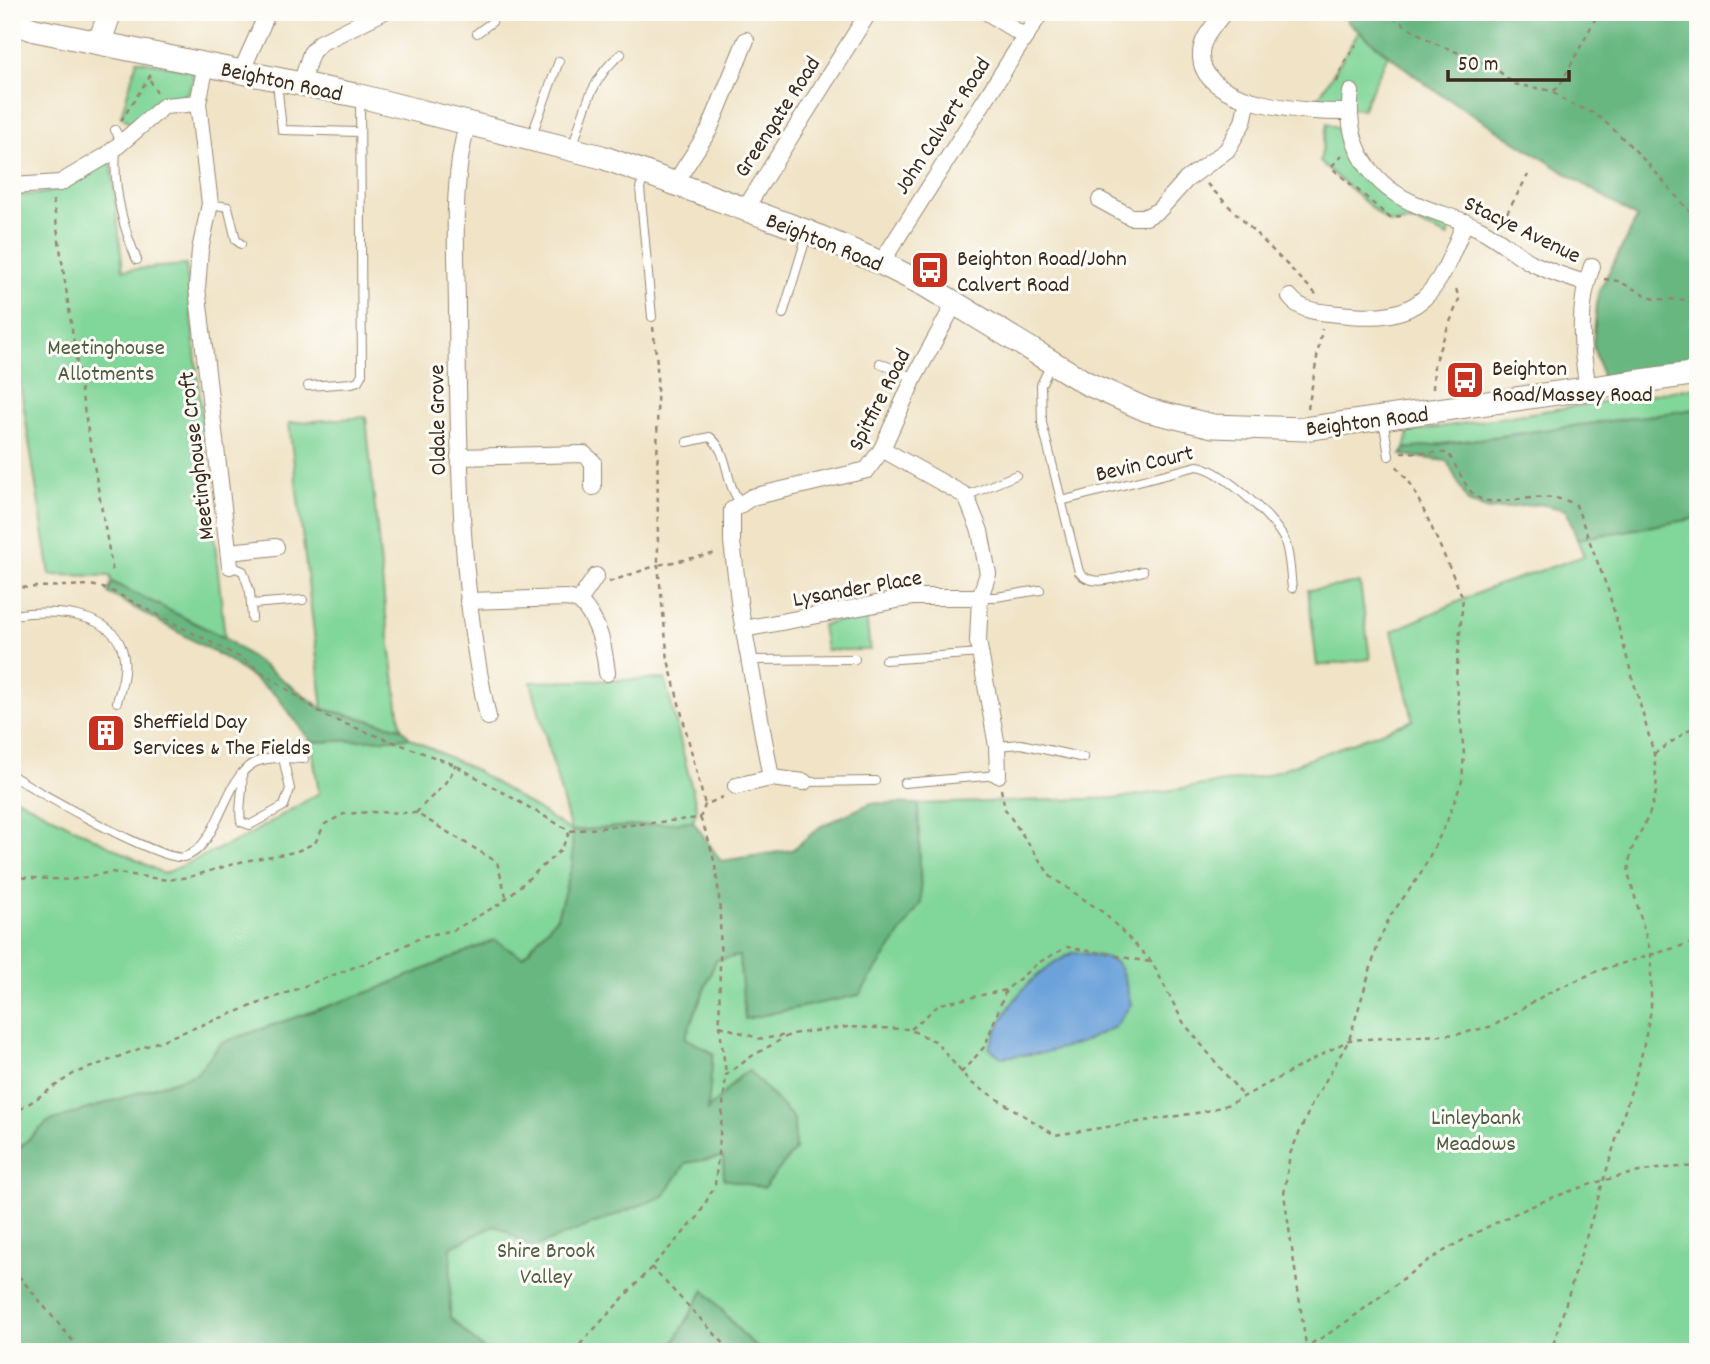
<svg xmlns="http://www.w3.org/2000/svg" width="1710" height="1364" font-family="Dekko,sans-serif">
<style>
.green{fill:#81d699;stroke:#5e805c;stroke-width:2}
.forest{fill:#68b781;stroke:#527050;stroke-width:2}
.water{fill:#6ca2da;stroke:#54667c;stroke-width:2}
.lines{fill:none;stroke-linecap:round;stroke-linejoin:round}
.lane-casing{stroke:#968672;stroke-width:10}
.street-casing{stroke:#968672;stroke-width:18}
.secondary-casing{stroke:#968672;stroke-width:25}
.path{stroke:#968672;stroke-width:2.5;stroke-dasharray:5 5;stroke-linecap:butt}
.lane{stroke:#fff;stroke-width:8}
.street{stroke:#fff;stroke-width:16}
.secondary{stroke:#fff;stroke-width:23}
.labels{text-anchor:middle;stroke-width:6;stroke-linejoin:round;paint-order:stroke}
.street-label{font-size:23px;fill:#3b2a1e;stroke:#fdfcf7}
.poi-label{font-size:23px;fill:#3b2a1e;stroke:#fdfcf7;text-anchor:start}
.park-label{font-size:23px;fill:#505e43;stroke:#fdfcf7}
</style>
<rect width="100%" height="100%" fill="#fdfcf7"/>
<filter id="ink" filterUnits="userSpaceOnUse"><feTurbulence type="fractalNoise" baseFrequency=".0143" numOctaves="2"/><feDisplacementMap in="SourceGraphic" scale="14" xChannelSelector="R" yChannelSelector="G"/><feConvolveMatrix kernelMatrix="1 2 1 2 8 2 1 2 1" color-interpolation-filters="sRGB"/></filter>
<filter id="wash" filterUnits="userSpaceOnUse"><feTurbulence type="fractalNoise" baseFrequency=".00686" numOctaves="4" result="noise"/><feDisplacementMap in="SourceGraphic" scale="28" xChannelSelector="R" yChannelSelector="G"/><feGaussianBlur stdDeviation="1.57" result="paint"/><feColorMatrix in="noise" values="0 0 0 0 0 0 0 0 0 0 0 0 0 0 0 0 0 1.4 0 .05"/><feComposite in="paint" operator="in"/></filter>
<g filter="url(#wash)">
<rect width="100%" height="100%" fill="#f0e3c6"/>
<g class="green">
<path d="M 1359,31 L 1388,55 L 1362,110 L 1317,100 Z"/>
<path d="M 137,60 L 190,70 L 194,78 L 189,92 L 134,126 L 121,116 Z"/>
<path d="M 1327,123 L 1341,129 C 1363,192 1390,202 1450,225 L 1448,237 L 1415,222 L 1389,223 L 1320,162 Z"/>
<path d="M 111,161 L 123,270 L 186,265 L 225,638 L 112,582 L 110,576 L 50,575 L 12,332 L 12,193 C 51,201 79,179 111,161 Z"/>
<path d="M 1698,387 L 1698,409 L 1405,449 L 1409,432 Z"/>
<path d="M 366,417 L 385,608 L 401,728 L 323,709 L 289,423 Z"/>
<path d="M 1698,518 L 1698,1352 L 762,1352 L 745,1337 L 704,1290 L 669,1352 L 12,1352 L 12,796 L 164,874 L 245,837 L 319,793 L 311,742 L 410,738 L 475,770 L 571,831 L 531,682 L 665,679 L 697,809 L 693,821 L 572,831 L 573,863 L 557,917 L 523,957 L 494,940 L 375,990 L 221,1043 L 196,1074 L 48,1122 L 35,1134 L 713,1053 L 685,1038 L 716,960 L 921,903 L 918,804 L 1119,798 L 1264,776 L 1413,720 L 1392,631 L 1492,587 L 1584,556 L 1577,539 Z"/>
<path d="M 1360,583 L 1370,659 L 1317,666 L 1308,590 Z"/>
<path d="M 866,615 L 870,650 L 826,650 L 822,625 Z"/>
</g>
<g class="forest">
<path d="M 1341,12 L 1698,12 L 1698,368 L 1603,380 L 1593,345 L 1598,293 L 1637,218 L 1428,86 L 1349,23 Z"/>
<path d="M 1698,409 L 1698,518 L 1577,539 L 1566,510 L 1540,504 L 1488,510 L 1468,502 L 1447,461 L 1401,455 L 1405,449 Z"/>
<path d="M 112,582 L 225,638 L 323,709 L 401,728 L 410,738 L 311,742 L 277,696 L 228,660 L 108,593 Z"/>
<path d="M 871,803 L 918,804 L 921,903 L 859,995 L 745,1019 L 739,956 L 716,960 L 685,1038 L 713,1053 L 708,1110 L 739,1077 L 749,1071 L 794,1119 L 795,1150 L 764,1188 L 724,1179 L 723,1157 L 686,1163 L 664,1196 L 532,1248 L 496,1225 L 451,1247 L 450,1317 L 486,1352 L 12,1352 L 12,1154 L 48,1122 L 196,1074 L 221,1043 L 375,990 L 494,940 L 523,957 L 557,917 L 573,863 L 572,831 L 693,821 L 721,861 L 792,850 L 821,826 Z"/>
<path d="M 704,1290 L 745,1337 L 762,1352 L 669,1352 Z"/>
</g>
<path class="water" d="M 1074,952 C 1122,959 1119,958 1131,1004 L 1115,1027 L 1080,1043 L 1043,1053 L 1001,1057 L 989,1048 C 1008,1001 1028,976 1074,952 Z"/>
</g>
<g filter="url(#ink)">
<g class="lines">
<defs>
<g id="lane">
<path d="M 477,33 L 492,22 L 495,12"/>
<path d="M 277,82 L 282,130 L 359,132"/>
<path d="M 115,130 L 122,143"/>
<path d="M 531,137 L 559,61"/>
<path d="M 572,149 C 583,114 591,77 621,54"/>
<path d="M 116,150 C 113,188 122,225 137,260"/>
<path d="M 645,175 L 640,188 L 652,317"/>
<path d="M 210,204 L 228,207 L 236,240 L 241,244"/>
<path d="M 783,314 L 807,235"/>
<path d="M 880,363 L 914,378"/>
<path d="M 1051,364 L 1041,385 L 1042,423 L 1079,572 C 1092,590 1125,575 1143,571"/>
<path d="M 308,386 L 352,383 L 358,381 L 362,374 L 360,100"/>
<path d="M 1383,419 L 1389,456"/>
<path d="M 687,442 L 710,437 C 730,453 724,482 740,502"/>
<path d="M 966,496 L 1016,475"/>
<path d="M 1061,501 L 1197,466 C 1220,468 1273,517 1284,539 C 1290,553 1290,572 1292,588"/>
<path d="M 230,566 L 243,571 L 250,592 L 252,618"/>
<path d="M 980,597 L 996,597 L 1040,590"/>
<path d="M 251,604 L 303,600"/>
<path d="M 12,615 C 48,610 118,609 124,658 C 126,673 121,687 117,702"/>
<path d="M 12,652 L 13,639"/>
<path d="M 750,660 L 855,659"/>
<path d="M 885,660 L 980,653"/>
<path d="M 997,746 L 1021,744 L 1084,758"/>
<path d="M 242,774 C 244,790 238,806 241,822 L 250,825 L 284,806 L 290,789 L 283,758"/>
<path d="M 12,775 C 35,791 163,863 184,857 C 220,847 224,775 256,762 C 271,756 289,758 304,759"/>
<path d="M 804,782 L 875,781"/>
<path d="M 904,783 L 998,775"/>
</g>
<g id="street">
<path d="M 987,12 L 1025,37"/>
<path d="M 1224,12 C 1215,25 1201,38 1201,54 C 1199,106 1312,113 1349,112"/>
<path d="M 206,65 L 198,103 L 210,204 L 200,250 L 197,288 L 230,566"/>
<path d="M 241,72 L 268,12"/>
<path d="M 301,84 L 311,53 L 320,43 L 383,12"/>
<path d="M 1351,92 C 1344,145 1371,187 1420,206 C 1439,214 1461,219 1480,229 C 1498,238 1513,252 1530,262 C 1547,271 1566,277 1585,283"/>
<path d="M 468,122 C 450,183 457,251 457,313 C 459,449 458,584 488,717"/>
<path d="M 675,183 L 709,130 L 746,40"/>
<path d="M 12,186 L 60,183 L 106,156 L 164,106 L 198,103"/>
<path d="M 1100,200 L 1131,217 L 1146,217 L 1159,210 L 1186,180 L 1227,150 L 1243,122 L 1248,99"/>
<path d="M 745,209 L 869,12"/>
<path d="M 881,263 L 1041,12"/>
<path d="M 1290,297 C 1301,312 1321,312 1339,314 C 1425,324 1436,294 1465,222"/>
<path d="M 1588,389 C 1581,347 1577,307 1592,266"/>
<path d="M 882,449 L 966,496 L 980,531 L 988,574 L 980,597 L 978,641 L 997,746 L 998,775"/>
<path d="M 459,457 L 584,454 L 593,462 L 593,487"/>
<path d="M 229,552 L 276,547"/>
<path d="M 468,601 L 567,598 L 579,601 C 599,620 604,646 607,673"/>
<path d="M 579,601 L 596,576"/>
<path d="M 744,629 L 913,597 L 980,597"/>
<path d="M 771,778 L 740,609 L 732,542 L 732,510 L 752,497 L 867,470 L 882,449 L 914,378 L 955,303"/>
<path d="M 736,786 L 771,778 L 804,782"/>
</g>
<g id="secondary">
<path d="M 12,22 L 35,30 L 360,96 L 602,157 L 808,232 L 881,263 L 925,285 L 1086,383 L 1147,410 L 1213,426 L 1304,429 L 1698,373"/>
<path d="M 100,41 L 110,12"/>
</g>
</defs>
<use href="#lane" class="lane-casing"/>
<use href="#street" class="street-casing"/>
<use href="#secondary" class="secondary-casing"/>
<g class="path">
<path d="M 1384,12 L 1434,43 L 1494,67 L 1514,84 L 1553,91 L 1559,87 L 1599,12"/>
<path d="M 150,80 L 157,93"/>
<path d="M 1337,82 L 1344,63 L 1356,45"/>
<path d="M 1554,92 C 1571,109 1586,106 1600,118 C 1636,147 1667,186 1698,221"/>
<path d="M 121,121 L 151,74"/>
<path d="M 1342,155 L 1331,167 L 1389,217 L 1401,216"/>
<path d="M 1207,184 L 1318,296"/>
<path d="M 53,200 L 81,391 L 113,573"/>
<path d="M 1502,222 L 1528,175"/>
<path d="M 1604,279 L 1618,281 L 1654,299 L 1698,300"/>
<path d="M 653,327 L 657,363 L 658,565 L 717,553"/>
<path d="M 1433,389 L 1434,363 L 1459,299 L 1455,285"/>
<path d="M 1308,409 L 1322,329"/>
<path d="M 1401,452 L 1448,453 C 1456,465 1464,485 1474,495 C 1495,513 1541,485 1576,505 L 1608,590 L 1654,754 L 1657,789 L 1649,815 L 1631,851 L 1628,872 L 1651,954 L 1651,1010 L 1641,1058 L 1551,1352"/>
<path d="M 609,582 L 658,565 L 668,660 L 705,805"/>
<path d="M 12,588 L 91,585 L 110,590 L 243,659 L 327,717 L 455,765 L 570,831 L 700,818 L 705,805 L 723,797"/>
<path d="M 1654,754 L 1698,724"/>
<path d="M 1001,789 L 1005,809 L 1051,877 L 1104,913 L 1152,962 L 1183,1022 L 1244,1097"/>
<path d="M 416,813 C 429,797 449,785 455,765"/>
<path d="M 700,818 C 730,884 717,955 720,1025 C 721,1041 724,1058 726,1073"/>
<path d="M 12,877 L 71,880 L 111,872 L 167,880 L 189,877 L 244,861 L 295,852 L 315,843 L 325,824 L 344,814 L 370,812 L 416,813 L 497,862 L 506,896"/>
<path d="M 720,1026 L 761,1039 L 788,1035"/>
<path d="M 911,1029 L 940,1004 L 1006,990"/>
<path d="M 961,1073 L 985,1046 L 1006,990 L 1038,963 L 1067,947 L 1150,962"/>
<path d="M 12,1115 L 73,1074 L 381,957 L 424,936 L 454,930 L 501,903 L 561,850 L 570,831"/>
<path d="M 651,1267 L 732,1352"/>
<path d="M 12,1268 L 82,1352"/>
<path d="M 573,1352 L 698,1217 L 715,1185 L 726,1075 L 752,1056 L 791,1034 L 847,1027 L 908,1029 L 935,1041 L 970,1082 L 1055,1135 L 1203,1112 L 1230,1104 L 1349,1040 L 1459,1034 L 1493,1026 L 1548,993 L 1600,970 L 1698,941"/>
<path d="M 1293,1352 C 1337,1334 1374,1300 1412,1272 C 1483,1222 1610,1163 1698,1167"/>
<path d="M 1307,1352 L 1284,1194 L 1290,1154 L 1312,1104 L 1349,1040 L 1379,941 L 1390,916 L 1420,875 L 1446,824 L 1462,781 L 1464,754 L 1456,677 L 1463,598 L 1427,517 L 1410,483 L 1395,464"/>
</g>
<use href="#lane" class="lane"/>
<use href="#street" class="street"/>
<use href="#secondary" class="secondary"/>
</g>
</g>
<defs>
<symbol id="bus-square" viewBox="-11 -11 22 22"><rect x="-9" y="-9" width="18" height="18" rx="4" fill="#c8321e" stroke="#fdfcf7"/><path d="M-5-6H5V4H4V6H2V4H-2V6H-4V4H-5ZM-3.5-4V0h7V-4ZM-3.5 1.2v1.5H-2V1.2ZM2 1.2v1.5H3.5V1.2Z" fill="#fff"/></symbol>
<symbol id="building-square" viewBox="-11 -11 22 22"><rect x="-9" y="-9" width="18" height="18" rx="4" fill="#c8321e" stroke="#fdfcf7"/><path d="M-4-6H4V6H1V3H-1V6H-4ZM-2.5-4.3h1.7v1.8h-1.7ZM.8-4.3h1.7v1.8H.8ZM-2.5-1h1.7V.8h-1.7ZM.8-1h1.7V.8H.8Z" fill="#fff"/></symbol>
</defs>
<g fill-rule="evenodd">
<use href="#bus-square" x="908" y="248" width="44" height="44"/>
<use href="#bus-square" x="1443" y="358" width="44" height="44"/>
<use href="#building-square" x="84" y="711" width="44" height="44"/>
</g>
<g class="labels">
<g class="street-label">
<text transform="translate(282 80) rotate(12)" y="8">Beighton Road</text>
<text transform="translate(776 116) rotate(-57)" y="8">Greengate Road</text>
<text transform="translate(941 125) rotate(-57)" y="8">John Calvert Road</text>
<text transform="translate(1523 228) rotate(26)" y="8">Stacye Avenue</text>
<text transform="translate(825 241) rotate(22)" y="8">Beighton Road</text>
<text transform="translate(878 399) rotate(-63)" y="8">Spitfire Road</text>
<text transform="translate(436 420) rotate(-91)" y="8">Oldale Grove</text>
<text transform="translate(1367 420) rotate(-7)" y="8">Beighton Road</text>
<text transform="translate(195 456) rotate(-97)" y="8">Meetinghouse Croft</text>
<text transform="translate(1144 462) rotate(-13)" y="8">Bevin Court</text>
<text transform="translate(857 587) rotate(-10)" y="8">Lysander Place</text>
</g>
<g class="poi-label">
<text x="957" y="265">Beighton Road/John<tspan x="957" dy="26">Calvert Road</tspan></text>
<text x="1492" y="375">Beighton<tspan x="1492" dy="26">Road/Massey Road</tspan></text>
<text x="133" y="728">Sheffield Day<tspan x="133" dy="26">Services &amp; The Fields</tspan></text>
</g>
<g class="park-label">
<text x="106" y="354">Meetinghouse<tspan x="106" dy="26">Allotments</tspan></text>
<text x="1476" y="1124">Linleybank<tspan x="1476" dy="26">Meadows</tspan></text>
<text x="546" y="1257">Shire Brook<tspan x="546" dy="26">Valley</tspan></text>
</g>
</g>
<rect width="1710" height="1364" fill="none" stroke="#fdfcf7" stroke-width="42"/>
<path d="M1448 70v10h121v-10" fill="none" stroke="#3b2a1e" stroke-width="3.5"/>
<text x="1458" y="70" font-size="21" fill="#3b2a1e" stroke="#fdfcf7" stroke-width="5" paint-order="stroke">50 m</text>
</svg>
